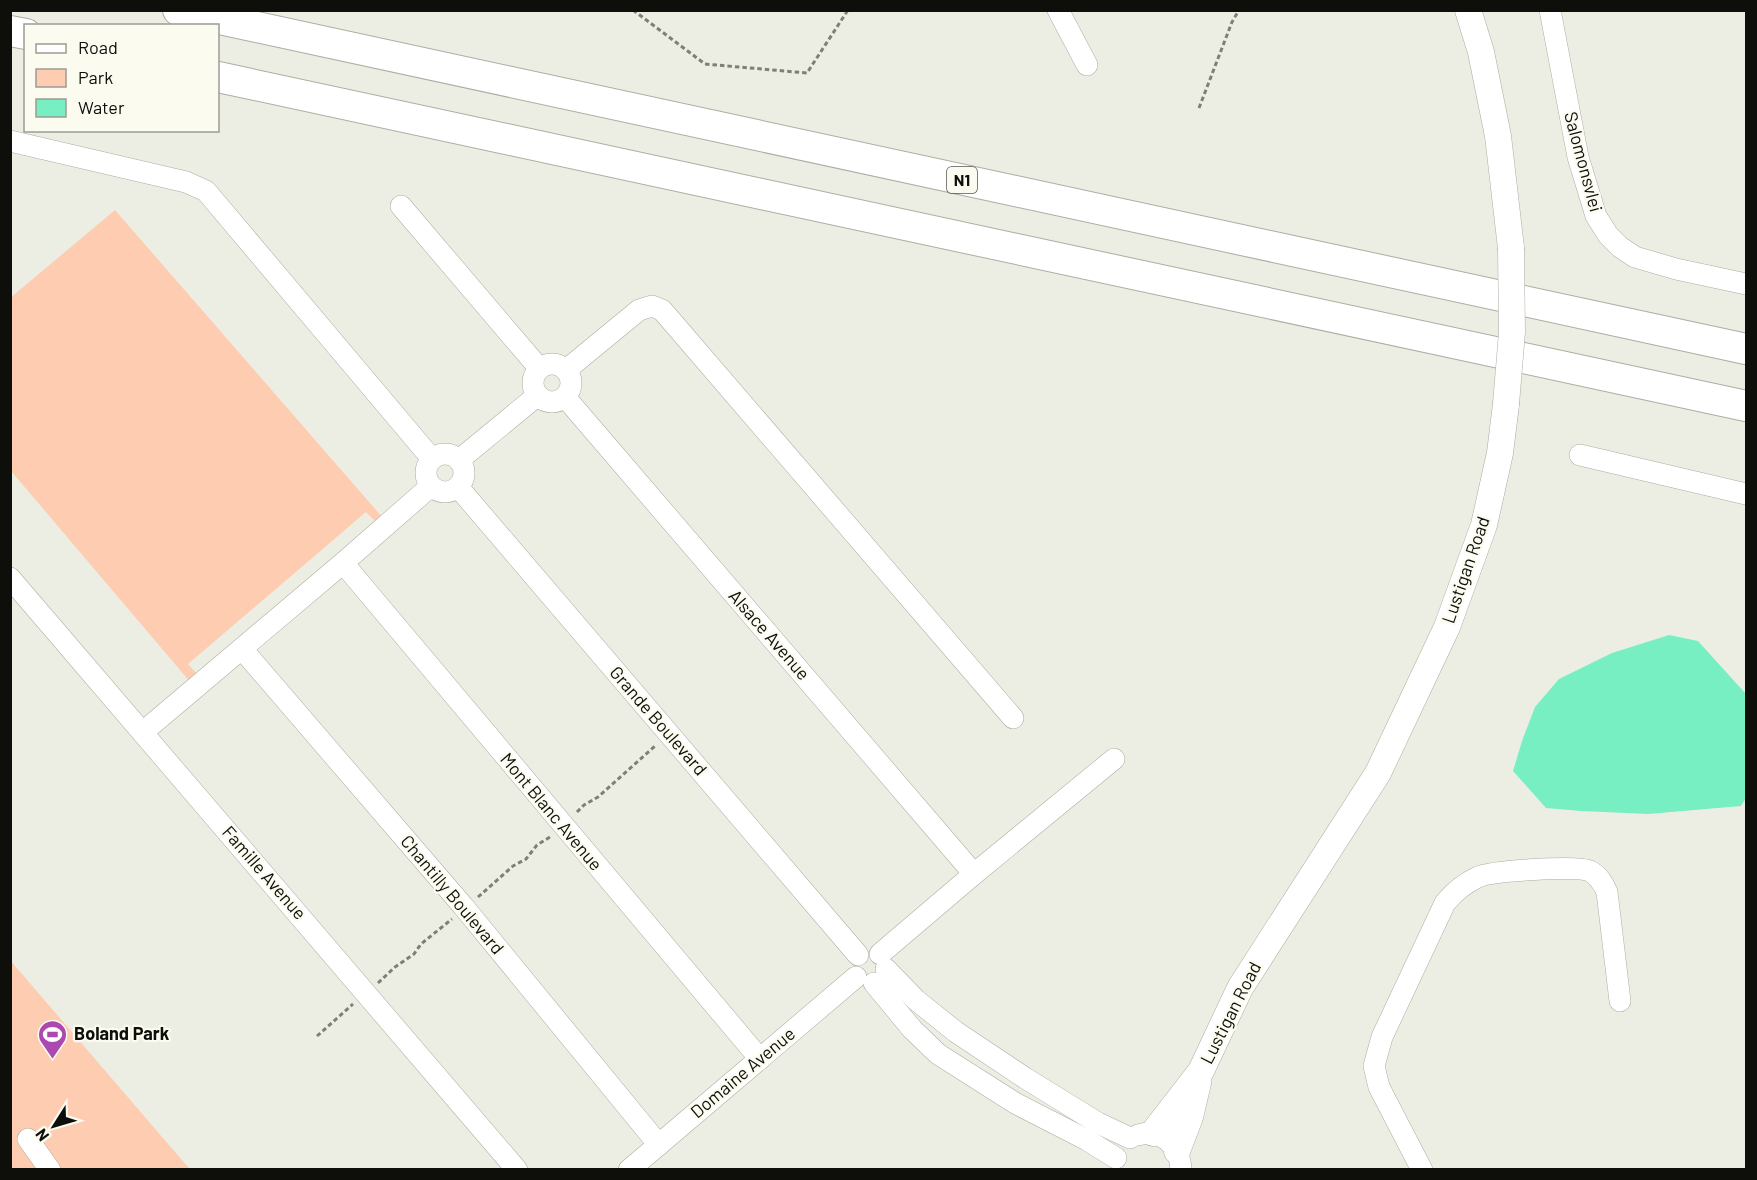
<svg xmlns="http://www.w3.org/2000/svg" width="1757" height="1180" font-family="Barlow,sans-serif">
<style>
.green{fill:#fecdb1}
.water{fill:#78efc2}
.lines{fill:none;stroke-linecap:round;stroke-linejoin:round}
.minor-casing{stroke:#acada2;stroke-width:22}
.major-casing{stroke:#acada2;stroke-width:27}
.highway-casing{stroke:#acada2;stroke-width:32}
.path{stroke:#7e7f77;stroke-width:3;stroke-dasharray:4.5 3;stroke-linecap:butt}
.minor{stroke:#fff;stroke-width:21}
.major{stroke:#fff;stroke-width:26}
.highway{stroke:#fff;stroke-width:30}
.major-bridge-casing{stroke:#acada2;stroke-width:27;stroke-linecap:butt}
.major-bridge{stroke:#fff;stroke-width:26}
.labels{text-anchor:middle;stroke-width:4.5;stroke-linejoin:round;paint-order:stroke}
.shield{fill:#fbfbf0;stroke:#55554f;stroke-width:1.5}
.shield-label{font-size:16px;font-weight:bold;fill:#0e0e0a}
.street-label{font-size:18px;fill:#0e0e0a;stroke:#fbfbf0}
.poi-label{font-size:18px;font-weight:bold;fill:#0e0e0a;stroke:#fbfbf0;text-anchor:start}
</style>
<rect width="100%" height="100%" fill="#edeee3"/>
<g class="green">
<path d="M 115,210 L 383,518 L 377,523 L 366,512 L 188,664 L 199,676 L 191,683 L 11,471 L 10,298 Z"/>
<path d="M 10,960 L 181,1159 L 190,1169 L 11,1169 Z"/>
</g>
<path class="water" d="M 1669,635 L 1698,641 L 1746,694 L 1746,798 L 1741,806 L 1648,814 L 1581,811 L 1546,808 L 1513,771 L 1522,741 L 1535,707 L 1559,679 L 1612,653 Z"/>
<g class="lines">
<defs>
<g id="minor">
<path d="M 1058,10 L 1087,65"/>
<path d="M 1550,10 L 1578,157 L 1596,216 L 1608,235 L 1620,247 L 1635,257 L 1676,269 L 1746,284"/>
<path d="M 10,141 L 186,182 L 206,191 L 432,459"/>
<path d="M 401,206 L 539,368"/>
<circle cx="552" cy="383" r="19"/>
<path d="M 566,370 L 639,310 L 652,306 L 662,310 L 1013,718"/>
<path d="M 565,397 L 974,874"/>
<circle cx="445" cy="473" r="19"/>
<path d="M 1580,455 L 1746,494"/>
<path d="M 459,460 L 538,395"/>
<path d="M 458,487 L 858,955"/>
<path d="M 343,563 L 760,1059"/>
<path d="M 10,578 L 517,1170"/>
<path d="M 242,649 L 463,906 L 659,1145"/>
<path d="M 143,732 L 343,563 L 431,486"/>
<path d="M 880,954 L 974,874 L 1114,759"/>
<path d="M 886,969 L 916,1000 L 956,1032 L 1025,1078 L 1098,1123 L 1130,1138"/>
<path d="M 874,983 L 912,1029 L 938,1054 L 1015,1103 L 1087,1140 L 1116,1158"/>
<path d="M 1138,1135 C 1162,1128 1180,1146 1181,1170"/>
<path d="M 28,1139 L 50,1170"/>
<path d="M 629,1170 L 856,977"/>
<path d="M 1422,1170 L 1379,1087 L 1374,1066 L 1382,1037 L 1445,903 C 1454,892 1465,883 1478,877 C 1492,871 1577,865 1590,871 C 1599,876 1603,883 1607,892 L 1620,1001"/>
</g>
<g id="major">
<path d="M 1468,10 L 1481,52 L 1498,136 L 1511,248"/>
<path d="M 1153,1133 L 1201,1071 L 1240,988 L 1378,773 L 1447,627 L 1484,525 L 1500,453 L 1506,404"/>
<path d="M 1177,1151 L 1190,1117 L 1198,1083"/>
</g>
<g id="highway">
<path d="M 178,10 L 1746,349"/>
<path d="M 10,31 L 26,34"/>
<path d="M 218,77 L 1746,406"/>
</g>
</defs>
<use href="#minor" class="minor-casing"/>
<use href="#major" class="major-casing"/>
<use href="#highway" class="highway-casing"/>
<g class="path">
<path d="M 633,10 L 705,64 L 807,73 L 848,10"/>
<path d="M 1199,108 L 1232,22 L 1239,10"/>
<path d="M 577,812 L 584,805 L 598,797 L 656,745"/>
<path d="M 478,897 L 513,866 L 526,859 L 537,845 L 550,837"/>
<path d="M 378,983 L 395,967 L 414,954 L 421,944 L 452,919"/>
<path d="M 317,1036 L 353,1004"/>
</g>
<use href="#minor" class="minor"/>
<use href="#major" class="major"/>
<use href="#highway" class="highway"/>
<defs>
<path id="major-bridge" d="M 1506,404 L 1512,332 L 1511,248"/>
</defs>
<use href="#major-bridge" class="major-bridge-casing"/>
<use href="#major-bridge" class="major-bridge"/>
</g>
<defs>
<symbol id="stadium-pin" viewBox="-11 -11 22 30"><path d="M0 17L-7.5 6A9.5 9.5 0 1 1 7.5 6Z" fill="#ab49b0" stroke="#fbfbf0"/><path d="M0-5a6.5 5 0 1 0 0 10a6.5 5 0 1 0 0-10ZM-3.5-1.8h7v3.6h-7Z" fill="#fff"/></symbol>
</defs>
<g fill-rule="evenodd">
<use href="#stadium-pin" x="36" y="1018" width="33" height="45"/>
</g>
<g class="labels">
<rect class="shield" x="947" y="167" width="30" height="26" rx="4.5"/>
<g class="shield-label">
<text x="962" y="186">N1</text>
</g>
<g class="street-label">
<text transform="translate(1583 162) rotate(75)" y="6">Salomonsvlei</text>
<text transform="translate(1466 570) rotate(-71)" y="6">Lustigan Road</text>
<text transform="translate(769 635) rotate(49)" y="6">Alsace Avenue</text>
<text transform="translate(658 721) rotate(49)" y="6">Grande Boulevard</text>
<text transform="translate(551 812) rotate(50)" y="6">Mont Blanc Avenue</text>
<text transform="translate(264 873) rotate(49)" y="6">Famille Avenue</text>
<text transform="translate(452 895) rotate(50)" y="6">Chantilly Boulevard</text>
<text transform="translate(1231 1013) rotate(-63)" y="6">Lustigan Road</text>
<text transform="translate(743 1073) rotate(-40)" y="6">Domaine Avenue</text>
</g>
<g class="poi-label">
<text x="74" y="1040">Boland Park</text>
</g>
</g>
<rect width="1757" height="1180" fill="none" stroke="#0e0e0a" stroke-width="24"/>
<rect x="24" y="24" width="195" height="108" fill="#fbfbf0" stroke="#9c9c94" stroke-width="1.5"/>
<rect x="36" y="44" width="30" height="9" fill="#ffffff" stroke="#9c9c94" stroke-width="1.5"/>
<text x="78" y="54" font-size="18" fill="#0e0e0a">Road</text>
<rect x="36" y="69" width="30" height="18" fill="#fecdb1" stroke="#9c9c94" stroke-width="1.5"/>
<text x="78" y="84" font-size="18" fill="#0e0e0a">Park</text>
<rect x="36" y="99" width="30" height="18" fill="#78efc2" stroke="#9c9c94" stroke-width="1.5"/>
<text x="78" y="114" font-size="18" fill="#0e0e0a">Water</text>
<g transform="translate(54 1126) rotate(233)" stroke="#fbfbf0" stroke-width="4.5" paint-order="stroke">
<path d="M0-4.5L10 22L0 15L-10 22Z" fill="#0e0e0a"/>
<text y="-9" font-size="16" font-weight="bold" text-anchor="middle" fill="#0e0e0a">N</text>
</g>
</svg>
